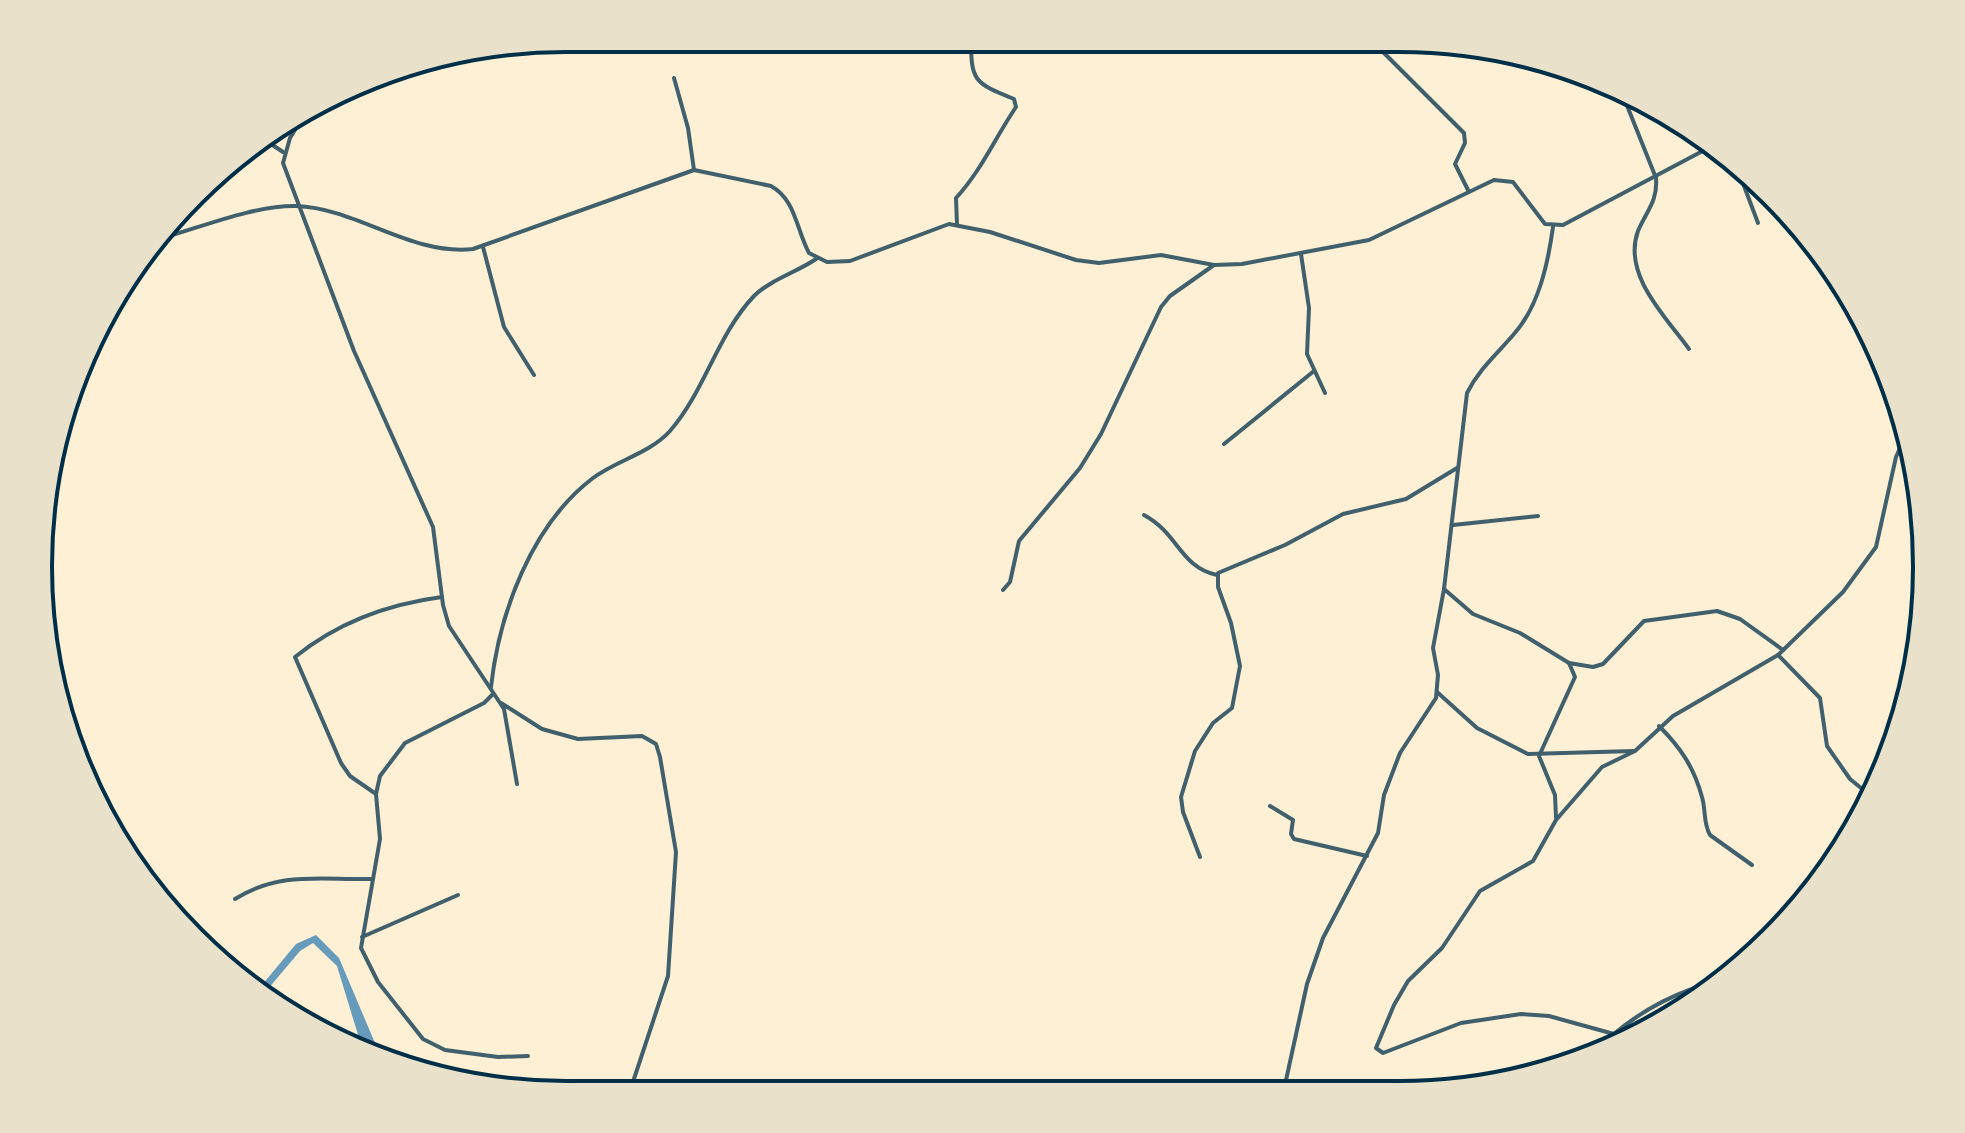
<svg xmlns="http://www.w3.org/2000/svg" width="1965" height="1133" font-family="Barlow,sans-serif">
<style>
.water{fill:#669bbc}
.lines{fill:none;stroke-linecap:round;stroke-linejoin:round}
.minor{stroke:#3f606c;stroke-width:4}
.rim{fill:none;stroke:#003049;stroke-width:4}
</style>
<rect width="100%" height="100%" fill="#fdf0d5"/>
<path class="water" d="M 316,935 L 339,958 L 375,1043 L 373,1056 L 363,1051 L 337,966 L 313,943 L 300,951 L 262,996 L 257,991 L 296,944 Z"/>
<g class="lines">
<g class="minor">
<path d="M 1301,39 L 1331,39"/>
<path d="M 1370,39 L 1464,133 L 1465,143 L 1455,164 L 1468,190"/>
<path d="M 674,78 L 688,128 L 694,170"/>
<path d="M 1622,93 L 1656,178 C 1658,201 1646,212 1638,231 C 1622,275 1666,317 1689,349"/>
<path d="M 304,115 L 290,138 L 283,163 L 354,351 L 433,527 L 443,605 L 449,626 L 504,709 L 517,784"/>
<path d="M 262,138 L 283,152"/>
<path d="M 1735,162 L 1758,223"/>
<path d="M 957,225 L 956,198 C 981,171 995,138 1016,107 L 1014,99 C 974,83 971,81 971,39"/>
<path d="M 159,239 C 199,228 255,205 296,206 C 357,208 411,256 473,249 L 694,170 L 771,186 C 796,200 796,229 809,253 L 827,262 L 850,261 L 949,224 L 990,232 L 1076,260 L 1099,263 L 1161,255 L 1214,265 L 1242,264 L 1369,240 L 1494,180 L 1513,182 L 1545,224 L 1563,225 L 1714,145"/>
<path d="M 483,247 L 504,327 L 534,375"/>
<path d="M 1301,254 L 1309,308 L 1307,354 L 1325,393"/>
<path d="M 1224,444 L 1314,371"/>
<path d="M 1144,515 C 1179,534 1180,567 1217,575"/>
<path d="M 1453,525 L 1538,516"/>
<path d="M 1444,589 L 1473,614 L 1520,633 L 1569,663 L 1593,667 L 1603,664 L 1644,621 L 1717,611 L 1740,619 L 1783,650"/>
<path d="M 1003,590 L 1010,582 L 1019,541 L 1080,468 L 1101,434 L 1161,307 L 1170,296 L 1214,265"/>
<path d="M 1778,655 L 1820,698 L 1827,746 L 1850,779 L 1872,797"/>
<path d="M 491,687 C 499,614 531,525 593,478 C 617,460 649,454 670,431 C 705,391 717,335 754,296 C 770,280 797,272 816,259"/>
<path d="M 1437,692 L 1477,728 L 1528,754 L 1634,751"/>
<path d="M 493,694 L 484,703 L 405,743 L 380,776 L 376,794 L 380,839 L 361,948 L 378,982 L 423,1039 L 445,1050 L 498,1057 L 528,1056"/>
<path d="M 501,703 L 542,729 L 578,739 L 642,736 L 656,744 L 660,757 L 676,852 L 668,976 L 629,1094"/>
<path d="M 1659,726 C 1680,747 1694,767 1702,797 C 1706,810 1703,823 1710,835 L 1752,865"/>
<path d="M 376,794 L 350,776 L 341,763 L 295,657 C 337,623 388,604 442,597"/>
<path d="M 1270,806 L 1293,820 L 1291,834 L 1294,839 L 1367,856"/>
<path d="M 1556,818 L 1555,795 L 1539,756 L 1575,677 L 1569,663"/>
<path d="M 1200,857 L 1183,812 L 1181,797 L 1195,751 L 1213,723 L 1232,708 L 1240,666 L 1231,623 L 1218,587 L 1218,573 L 1285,545 L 1343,514 L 1406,499 L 1457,468"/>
<path d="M 235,899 C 280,871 320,880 371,879"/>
<path d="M 362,937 L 458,895"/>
<path d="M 1614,1034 C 1642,1010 1681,989 1718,982"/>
<path d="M 1624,1042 L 1614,1034 L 1549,1016 L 1521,1014 L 1461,1023 L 1383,1053 L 1376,1048 L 1394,1005 L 1408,981 L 1442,948 L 1480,891 L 1533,861 L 1556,820 L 1602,767 L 1635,751 L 1673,716 L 1778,655 L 1843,592 L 1876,547 L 1896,457 L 1907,432"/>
<path d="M 1283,1094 L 1307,984 L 1323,938 L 1378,833 L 1384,795 L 1400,753 L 1436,698 L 1438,675 L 1433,648 L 1444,589 L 1467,393 C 1479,369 1497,354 1514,334 C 1539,306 1548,263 1553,227"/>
</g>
</g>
<path d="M0 0H1965V1133H0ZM566 52H1399A514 514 0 0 1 1913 566V567A514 514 0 0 1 1399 1081H566A514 514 0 0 1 52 567V566A514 514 0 0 1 566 52Z" fill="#e9e1ca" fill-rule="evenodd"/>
<path class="rim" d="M566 52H1399A514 514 0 0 1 1913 566V567A514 514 0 0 1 1399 1081H566A514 514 0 0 1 52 567V566A514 514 0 0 1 566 52Z"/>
</svg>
